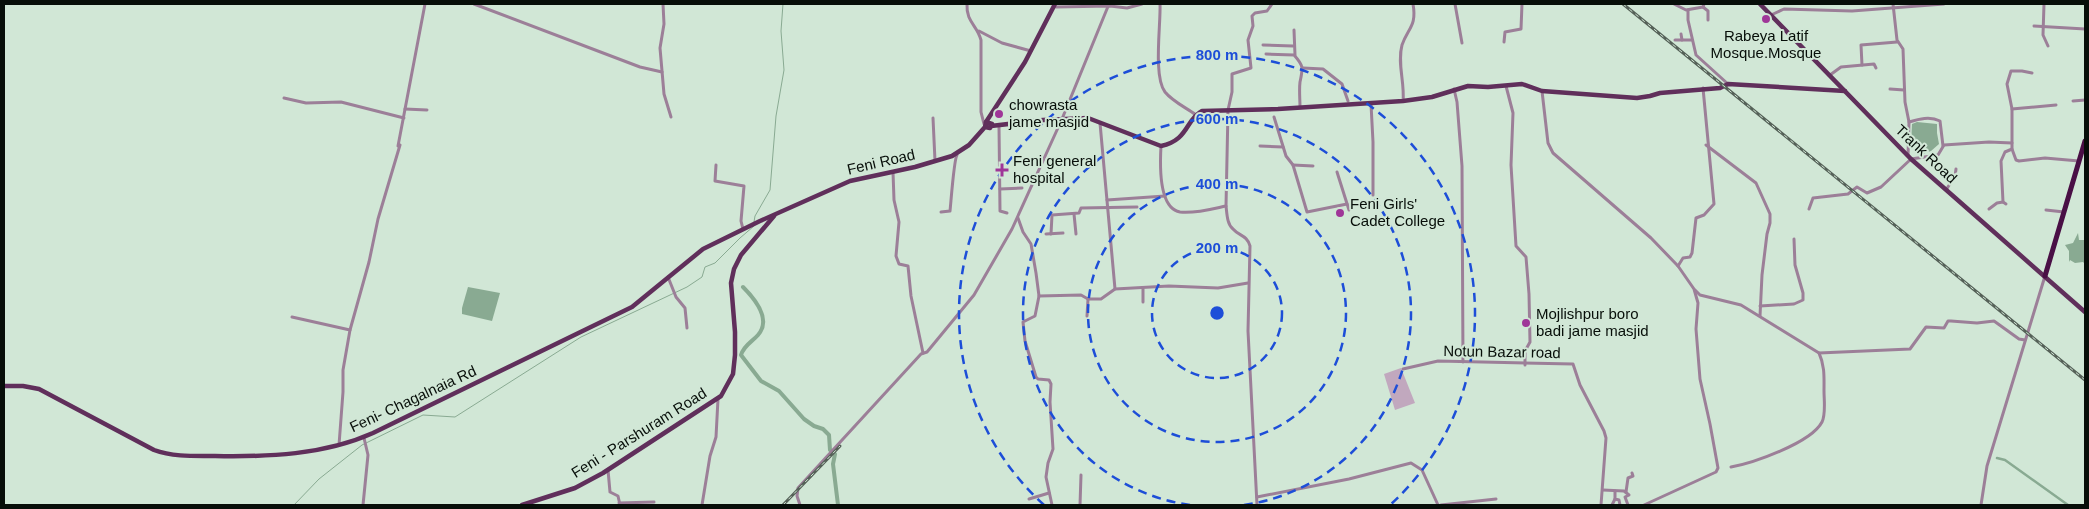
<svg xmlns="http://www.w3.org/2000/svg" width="2089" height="509" font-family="Arial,sans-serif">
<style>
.green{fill:#c1a8be}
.water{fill:#89aa92}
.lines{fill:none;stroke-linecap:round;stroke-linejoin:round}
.stream{stroke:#89aa92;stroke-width:1}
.canal{stroke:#89aa92;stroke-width:2.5}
.river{stroke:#89aa92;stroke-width:4}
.minor{stroke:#9c7f98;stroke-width:3}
.major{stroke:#602f5b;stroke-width:4.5}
.highway{stroke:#490f45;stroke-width:5}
.rail-casing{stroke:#556158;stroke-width:3}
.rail{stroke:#d1e7d6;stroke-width:1;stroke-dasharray:4;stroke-linecap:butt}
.ring{fill:none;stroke:#1d4ed8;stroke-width:2.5;stroke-dasharray:9 6}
.poi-dot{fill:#9f3698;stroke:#d1e7d6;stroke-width:2}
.labels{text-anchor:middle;stroke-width:4;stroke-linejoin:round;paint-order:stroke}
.poi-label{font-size:15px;fill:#070e09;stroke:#d1e7d6;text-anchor:start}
.street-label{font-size:15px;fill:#070e09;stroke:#d1e7d6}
.centre{fill:#1d4ed8;stroke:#d1e7d6;stroke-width:2.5}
.ring-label{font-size:15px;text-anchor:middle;font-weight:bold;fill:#1d4ed8;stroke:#d1e7d6;stroke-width:4;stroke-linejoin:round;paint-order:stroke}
</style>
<rect width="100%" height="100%" fill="#d1e7d6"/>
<path class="green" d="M 1401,368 L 1415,403 L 1395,410 L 1384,374 Z"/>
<g class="water">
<path d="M 1917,122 L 1937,124 L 1937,133 L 1939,144 L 1931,151 L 1920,155 L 1911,145 L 1912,124 Z"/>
<path d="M 2078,233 L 2079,240 L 2085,240 L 2084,263 L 2083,262 L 2075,263 L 2070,260 L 2069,262 L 2069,251 L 2065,245 L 2073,243 Z"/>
<path d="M 468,287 L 500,293 L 492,321 L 462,314 L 462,308 Z"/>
</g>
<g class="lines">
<g class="stream">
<path d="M 754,222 L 755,216 L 770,190 L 776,116 L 784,70 L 781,31 L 783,4"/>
<path d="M 294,505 L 319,479 L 362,445 L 423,415 L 455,417 L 581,337 L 687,287 L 702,277 L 705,267 L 715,263 L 740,238 L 754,226"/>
</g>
<path class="canal" d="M 1997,458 L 2005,460 L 2068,505"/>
<path class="river" d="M 743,287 C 754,298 772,319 758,335 C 752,342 744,345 741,355 L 761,381 L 779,391 L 804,419 L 814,426 L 823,429 L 829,435 L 830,450 L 835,454 L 833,464 L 838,505"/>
<g class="minor">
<path d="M 474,4 L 640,67 L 662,72"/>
<path d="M 663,4 L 664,24 L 660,48 L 664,94 L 671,117"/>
<path d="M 967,4 C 966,22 977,25 981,40 L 981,112 L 984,124"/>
<path d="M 1160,4 C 1161,24 1153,76 1165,92 C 1173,102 1187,108 1196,115"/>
<path d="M 1455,4 L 1462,43"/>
<path d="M 1674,4 L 1686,10 L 1703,7 L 1704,4"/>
<path d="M 1893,4 L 1897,40 L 1903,49 L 1905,102 L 1909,122 L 1908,156"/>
<path d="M 2044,4 L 2043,35 L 2048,46"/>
<path d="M 1056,7 L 1110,6 L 1127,8 L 1142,4"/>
<path d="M 1703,7 L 1708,11 L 1708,20"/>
<path d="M 1688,10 L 1688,20 L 1696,55 L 1728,84"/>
<path d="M 1771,15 L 1784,9 L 1852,11 L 1944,4"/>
<path d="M 2034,26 L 2085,29"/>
<path d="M 1294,30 L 1295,55"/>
<path d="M 979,31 L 1002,43 L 1031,51"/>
<path d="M 1681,34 L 1682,40"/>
<path d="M 1675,40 L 1692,40"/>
<path d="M 1504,42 L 1505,32 L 1521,29 L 1522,4"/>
<path d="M 1263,45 L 1293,46"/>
<path d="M 1266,54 L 1294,55 C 1304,66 1303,68 1300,82 C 1299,90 1300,99 1300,107"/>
<path d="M 1862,65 L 1861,45 L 1897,42"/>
<path d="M 1303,68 L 1323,69 L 1342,84 L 1348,101"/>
<path d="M 2032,73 L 2022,71 L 2011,71 L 2007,84 L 2012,109 L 2012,149 L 2016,160 L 2019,161 L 2045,158 L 2079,161"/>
<path d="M 1830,75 L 1841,67 L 1874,64 L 1876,68"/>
<path d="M 1506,86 L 1513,113 L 1511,165 L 1516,246 L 1526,257 L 1529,294 L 1530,342 L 1525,351 L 1525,365"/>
<path d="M 1454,89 L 1457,102 L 1462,166 L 1463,362"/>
<path d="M 1890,89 L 1904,90"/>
<path d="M 1542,91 L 1548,143 L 1553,153 L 1651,238 L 1678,266 L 1694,289 L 1698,303 L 1696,329 L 1700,379 L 1710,424 L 1718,468 L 1716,472 L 1644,505"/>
<path d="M 284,98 L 306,103 L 341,102 L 404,118"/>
<path d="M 1403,101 C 1405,83 1397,63 1402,45 C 1408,28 1417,26 1413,4"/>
<path d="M 2073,101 L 2085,100"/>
<path d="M 1371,104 L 1373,142 L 1373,195"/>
<path d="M 405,109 L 427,110"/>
<path d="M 2012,109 L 2056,105"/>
<path d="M 1274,117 L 1286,156 L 1293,165 L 1307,212 L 1347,204"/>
<path d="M 933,118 L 935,161"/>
<path d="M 1909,122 C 1919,119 1930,116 1940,121 L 1943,146"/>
<path d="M 1100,123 L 1115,289"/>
<path d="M 999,126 L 1000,211 L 1007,213"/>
<path d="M 1706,145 L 1756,183 L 1770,214 L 1770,223 L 1767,234 L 1762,275 L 1760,316"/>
<path d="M 398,146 L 425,4"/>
<path d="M 1161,146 C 1160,163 1158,208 1180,212 C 1194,214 1212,209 1226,206"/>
<path d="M 1260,146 L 1283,147"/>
<path d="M 716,165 L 715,181 L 744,186 L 741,221 L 743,229"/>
<path d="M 1293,165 L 1313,166"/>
<path d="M 893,172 L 894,200 L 899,222 L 896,256 L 899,264 L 908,266 L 911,296 L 923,353"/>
<path d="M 1337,172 L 1349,210"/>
<path d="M 1000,189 L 1022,188"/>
<path d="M 1946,190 L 1955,176 L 1956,169"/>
<path d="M 1107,200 L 1165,196"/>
<path d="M 2006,204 L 2003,202 L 2001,161 L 2005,152 L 2012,149"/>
<path d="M 1809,209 L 1813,198 L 1848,194 L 1857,187 L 1867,193 L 1881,187 L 1911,159 L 1938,155 L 1944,145 L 1989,142 L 2012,143"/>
<path d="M 1989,209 L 1997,203 L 2003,202"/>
<path d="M 2046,210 L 2064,212"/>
<path d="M 941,212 L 950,211 C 951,202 954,159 957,155"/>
<path d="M 1074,214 L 1076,234"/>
<path d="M 1018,218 L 1023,232 L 1031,244 L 1036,273 L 1039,296 L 1035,316 L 1023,322 L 1025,341 L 1036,377 L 1038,379 L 1049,380 L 1051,384 L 1050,402 L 1053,449 L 1048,463 L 1046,477 L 1052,505"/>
<path d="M 1046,234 L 1063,233"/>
<path d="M 1051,234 L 1052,215 L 1079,213 L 1081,208 L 1137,207"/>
<path d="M 1678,266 L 1683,258 L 1690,257 L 1692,253 L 1696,218 L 1704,215 L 1714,204 L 1703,88"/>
<path d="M 668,277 L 676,297 L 685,308 L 687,328"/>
<path d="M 1695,290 L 1700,295 L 1741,305 L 1819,353 C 1825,366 1824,378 1824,391 C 1824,400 1826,414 1822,422 C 1811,443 1753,463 1731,467"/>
<path d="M 1039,296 L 1081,295 L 1088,299 L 1101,299 L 1115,289 L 1169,286 L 1218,288 L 1248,283"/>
<path d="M 1143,302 L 1143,289"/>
<path d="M 1760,306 L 1794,304 L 1803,300 L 1803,293 L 1795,265 L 1794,239"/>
<path d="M 1087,316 L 1088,299"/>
<path d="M 292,317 L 350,330 L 343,370 L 343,392 L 339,445"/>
<path d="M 350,330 L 369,262 L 378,219 L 400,145"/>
<path d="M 1819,353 L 1910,349 L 1926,327 L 1944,328 L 1948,321 L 1951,321 L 1977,323 L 1994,321 L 2019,339 L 2025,340"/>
<path d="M 1403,369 L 1438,361 L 1573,364 L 1580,385 L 1604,431 L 1606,438 L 1601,505"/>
<path d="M 608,470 L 610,492 L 618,496 L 620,505"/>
<path d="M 1603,490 L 1624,491 L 1629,495 L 1625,497 L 1628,505"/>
<path d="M 1615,491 L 1615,499 L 1619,500 L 1620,505"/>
<path d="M 1626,492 L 1628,478 L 1633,476 L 1632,473"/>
<path d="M 1257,497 L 1349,479 L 1411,463 L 1422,470 L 1438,505"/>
<path d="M 1029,499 L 1049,493"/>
<path d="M 619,503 L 654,502"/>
<path d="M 363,505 L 368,455 L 364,438"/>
<path d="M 702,505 L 710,456 L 716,437 L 718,399"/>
<path d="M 800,505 L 797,496 L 798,488 L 921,354 L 927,352 L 974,295 L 1012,229 L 1062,119 L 1109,4"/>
<path d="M 1080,505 L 1081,475"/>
<path d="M 1257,505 L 1248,331 L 1250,246 C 1247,235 1239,236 1233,229 C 1227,224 1227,214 1226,206 L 1228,110 L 1232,92 L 1232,74 L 1251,68 L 1248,40 L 1253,26 L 1252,16 L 1255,13 L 1267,11 L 1272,4"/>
<path d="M 1441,505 L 1496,499"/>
<path d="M 1612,505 L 1615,499"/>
<path d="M 1981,505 L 1987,466 L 2045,276"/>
</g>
<g class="major">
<path d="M 1760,4 L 1911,159 L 2085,312"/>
<path d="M 986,122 L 1025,62 L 1055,4"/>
<path d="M 991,126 L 1043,120 L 1088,118 L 1161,146 C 1189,140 1185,120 1202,111 L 1278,109 L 1403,101 L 1432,97 L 1468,86 L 1488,87 L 1522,84 L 1542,91 L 1637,98 L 1650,96 L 1660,93 L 1720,88 L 1728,84 L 1845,91"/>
<path d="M 4,386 L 23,386 L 39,389 L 154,450 C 173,457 194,456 215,456 C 268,457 324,455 373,433 L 632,307 L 703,249 L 760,221 L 850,181 L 915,167 L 952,156 L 969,145 L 985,127 L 986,122 L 992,124 L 990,128 L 985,127"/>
<path d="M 522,505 L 575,488 L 603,473 L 721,396 L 733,374 L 735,355 L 735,332 L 731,283 L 734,269 L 741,255 L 774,216"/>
</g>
<path class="highway" d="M 2045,276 L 2085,141"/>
<defs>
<g id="rail">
<path d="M 1623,4 L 2085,380"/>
<path d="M 783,505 L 840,446"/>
</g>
</defs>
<use href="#rail" class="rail-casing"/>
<use href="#rail" class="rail"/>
</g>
<g class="ring">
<circle cx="1217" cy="313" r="65"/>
<circle cx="1217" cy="313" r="129"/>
<path d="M1190 505A194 194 0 1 1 1244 505"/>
<path d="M1044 505A258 258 0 1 1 1390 505"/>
</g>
<g class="poi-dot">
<circle cx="1766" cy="19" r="5"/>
<circle cx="999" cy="114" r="5"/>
<path d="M999.5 162.5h5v5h5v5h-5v5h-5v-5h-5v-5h5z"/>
<circle cx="1340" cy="213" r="5"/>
<circle cx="1526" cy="323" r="5"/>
</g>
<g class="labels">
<g class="poi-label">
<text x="1766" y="41" text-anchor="middle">Rabeya Latif<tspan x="1766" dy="17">Mosque.Mosque</tspan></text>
<text x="1009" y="110">chowrasta<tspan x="1009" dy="17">jame masjid</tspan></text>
<text x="1013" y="166">Feni general<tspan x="1013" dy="17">hospital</tspan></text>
<text x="1350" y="209">Feni Girls'<tspan x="1350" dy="17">Cadet College</tspan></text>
<text x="1536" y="319">Mojlishpur boro<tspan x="1536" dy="17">badi jame masjid</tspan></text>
</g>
<g class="street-label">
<text transform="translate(1926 154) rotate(43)" y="5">Trank Road</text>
<text transform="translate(881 162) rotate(-13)" y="5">Feni Road</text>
<text transform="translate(1502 352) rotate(1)" y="5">Notun Bazar road</text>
<text transform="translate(413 399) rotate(-25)" y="5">Feni- Chagalnaia Rd</text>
<text transform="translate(639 433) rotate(-32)" y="5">Feni - Parshuram Road</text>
</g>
</g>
<circle cx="1217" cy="313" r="8" class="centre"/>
<g class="ring-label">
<text x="1217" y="60">800 m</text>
<text x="1217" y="124">600 m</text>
<text x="1217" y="189">400 m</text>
<text x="1217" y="253">200 m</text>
</g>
<rect width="2089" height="509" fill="none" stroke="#070e09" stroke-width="10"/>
</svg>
